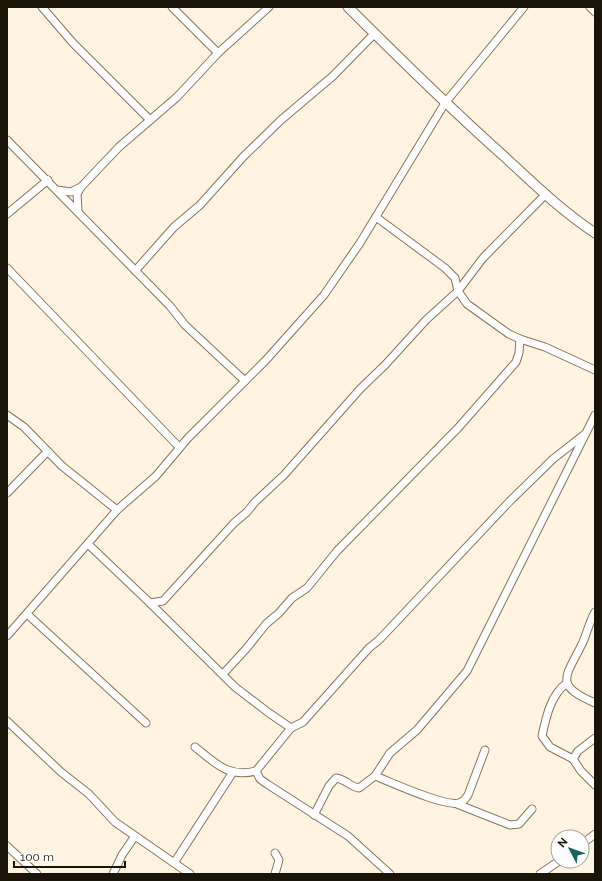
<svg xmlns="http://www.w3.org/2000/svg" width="602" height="881" font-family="Raleway,sans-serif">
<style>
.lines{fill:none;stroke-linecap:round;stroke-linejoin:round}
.minor-casing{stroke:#86755a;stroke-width:9}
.tertiary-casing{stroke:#86755a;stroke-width:11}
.minor{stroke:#fff;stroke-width:7}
.tertiary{stroke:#fff;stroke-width:9}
</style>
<rect width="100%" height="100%" fill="#fff3e1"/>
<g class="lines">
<defs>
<g id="minor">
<path d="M 42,7 L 73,43 L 150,120"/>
<path d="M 172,7 L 218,53"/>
<path d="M 590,7 L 595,12"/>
<path d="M 7,140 L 170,306 L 185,325 L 245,381"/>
<path d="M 57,190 L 71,192 L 81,187"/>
<path d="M 78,211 L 77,194 L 81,187 L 119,147 L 177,97 L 218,53 L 269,7"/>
<path d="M 7,214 L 48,180"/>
<path d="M 7,268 L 179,447"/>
<path d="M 135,271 L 174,227 L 200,205 L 243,157 L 281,120 L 333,76 L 375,33"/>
<path d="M 520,339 L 545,347 L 595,370"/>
<path d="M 7,415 L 24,427 L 62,466 L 117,510"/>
<path d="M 7,493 L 47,452"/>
<path d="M 89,545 L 150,603 L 163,601 L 234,523 L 247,512 L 255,502 L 284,475 L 361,388 L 385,365 L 426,320 L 458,291 L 483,258 L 545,195"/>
<path d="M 150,603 L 235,687 L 269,713 L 291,728 L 303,722 L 369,648 L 379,640 L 509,502 L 553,459 L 585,434"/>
<path d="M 595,612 C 589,622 587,634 582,644 C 566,677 553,685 595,703"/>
<path d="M 27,614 L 146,723"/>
<path d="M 7,636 L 117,510 L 156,476 L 188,438 L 266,360 L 324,295 L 360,243 L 445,103 L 524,7"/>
<path d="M 223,674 L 246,649 L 266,624 L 279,613 L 292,598 L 307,588 L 337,551 L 458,428 L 516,362 L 519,353 L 520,339 L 509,334 L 467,304 L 458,291 L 455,278 L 445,268 L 376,217"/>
<path d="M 567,683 C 551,694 546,717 542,736 L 550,747 L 573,759"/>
<path d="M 7,721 L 61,772 L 89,794 L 115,822 L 190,874"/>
<path d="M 595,738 L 578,751 L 573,759 L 581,771 L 595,785"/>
<path d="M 195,747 C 215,763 228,778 256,771 L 260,779 L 267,784 L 348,836 L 390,874"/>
<path d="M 256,771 L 291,728"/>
<path d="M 375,776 C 391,782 444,807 459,803 C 464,802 465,799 468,795 L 485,750"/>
<path d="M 457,804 L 510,825 L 519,824 L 532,809"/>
<path d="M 314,815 L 329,786 L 336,778 C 345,779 351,787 359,788 L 375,776 L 390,753 L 417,730 L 467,671 L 595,415"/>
<path d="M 582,844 L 595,834"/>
<path d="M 7,846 L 37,874"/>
<path d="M 275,853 L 279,860 L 275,874"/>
<path d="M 174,863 L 233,772"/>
<path d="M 113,874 L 122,855 L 135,836"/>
<path d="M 540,874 L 559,861"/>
</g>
<path id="tertiary" d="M 348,7 C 400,59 452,110 507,159 C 535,185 563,212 595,233"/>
</defs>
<use href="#minor" class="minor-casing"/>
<use href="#tertiary" class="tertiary-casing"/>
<use href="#minor" class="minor"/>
<use href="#tertiary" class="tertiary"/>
</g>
<rect width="602" height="881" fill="none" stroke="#191308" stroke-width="16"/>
<g transform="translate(570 849) rotate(311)"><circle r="19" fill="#ffffff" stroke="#a3a19c"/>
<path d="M0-3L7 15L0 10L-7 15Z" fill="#16635e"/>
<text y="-6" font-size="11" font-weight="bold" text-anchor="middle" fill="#191308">N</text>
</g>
<path d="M14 861v6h111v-6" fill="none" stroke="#191308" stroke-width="2"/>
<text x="20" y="861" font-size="12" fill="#191308" stroke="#ffffff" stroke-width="3" paint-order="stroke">100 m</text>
</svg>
